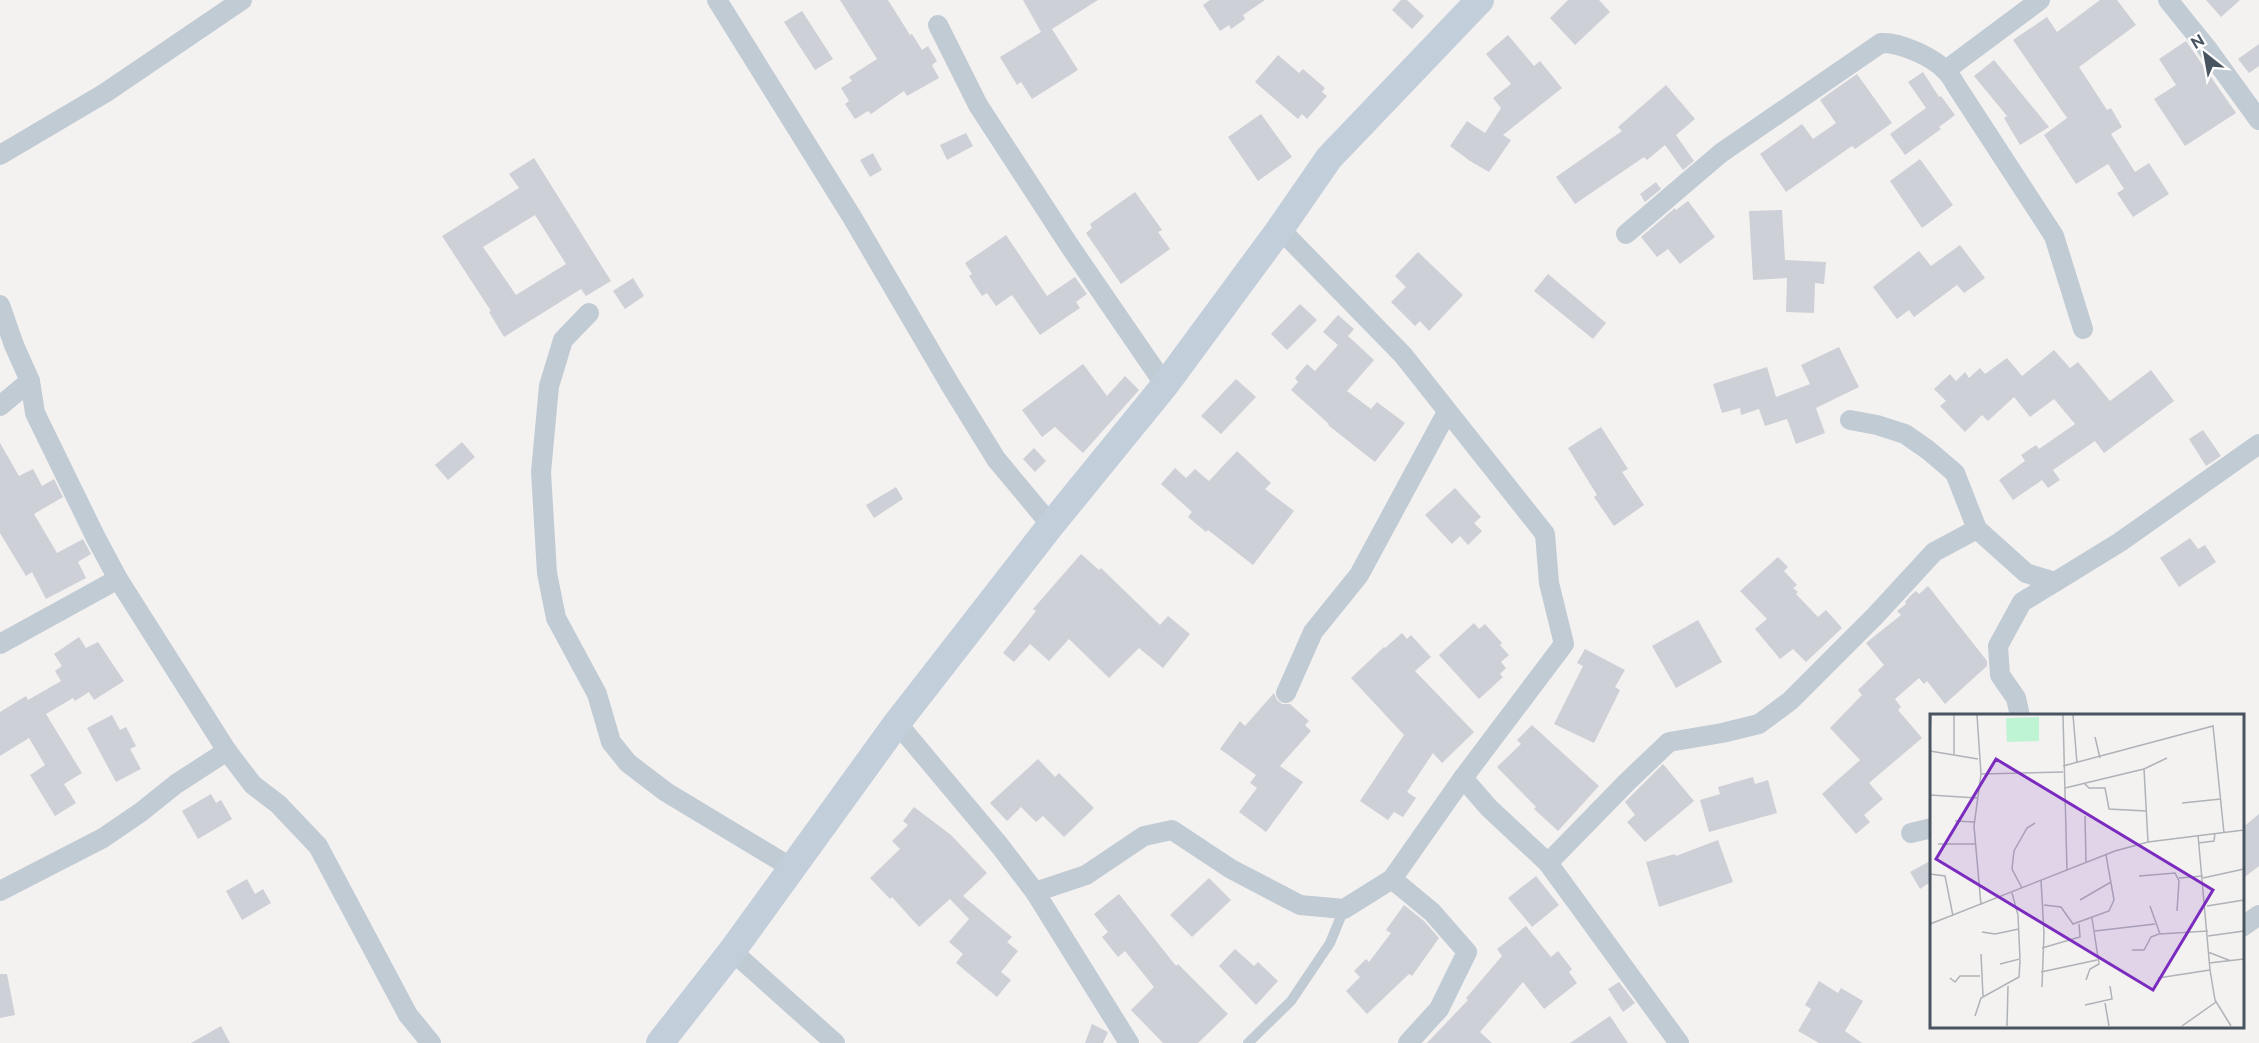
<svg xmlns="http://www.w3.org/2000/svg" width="2259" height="1043" font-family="Raleway,sans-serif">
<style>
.building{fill:#cdd0d6;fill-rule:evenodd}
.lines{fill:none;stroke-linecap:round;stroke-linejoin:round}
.lane{stroke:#c1cbd4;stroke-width:10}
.street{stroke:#c1cbd4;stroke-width:20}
.secondary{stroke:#c3cedb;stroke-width:28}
.inset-road{fill:none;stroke:#afb2b7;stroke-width:1.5}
.view{fill:#7b2cbf;fill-opacity:0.15;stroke:#7b2cbf;stroke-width:3}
.inset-edge{fill:none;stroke:#485460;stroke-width:3}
</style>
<rect width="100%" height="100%" fill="#f4f1f1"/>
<g class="building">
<path d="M 840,0 L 888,0 L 910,35 L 912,34 L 922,50 L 928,46 L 937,61 L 932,65 L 939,78 L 907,96 L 904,91 L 871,114 L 868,111 L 855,119 L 845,104 L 849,101 L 841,88 L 852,81 L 849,77 L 877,59 Z"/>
<path d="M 1023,0 L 1098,0 L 1052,29 L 1078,70 L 1032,99 L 1021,82 L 1017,85 L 1000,57 L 1041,32 Z"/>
<path d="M 1210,0 L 1265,0 L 1243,15 L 1245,19 L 1231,29 L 1229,25 L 1220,31 L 1203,5 Z"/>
<path d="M 1401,0 L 1407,0 L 1424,16 L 1412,29 L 1392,10 Z"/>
<path d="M 1568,0 L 1599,0 L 1610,12 L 1575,45 L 1550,18 Z"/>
<path d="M 2100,0 L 2117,0 L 2136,25 L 2079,67 L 2107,110 L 2111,108 L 2122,127 L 2111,134 L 2135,172 L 2149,163 L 2169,194 L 2133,217 L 2117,193 L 2124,189 L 2108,164 L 2076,184 L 2044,135 L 2067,118 L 2013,40 L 2047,17 L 2057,32 Z"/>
<path d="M 2206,0 L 2240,0 L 2221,17 Z"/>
<path d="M 802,11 L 833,59 L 815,70 L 784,22 Z"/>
<path d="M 1508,35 L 1534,66 L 1540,61 L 1562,88 L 1503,135 L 1511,140 L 1489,172 L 1470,161 L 1450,146 L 1467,121 L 1485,133 L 1501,108 L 1493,98 L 1511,84 L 1486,54 Z"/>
<path d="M 2186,41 L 2236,113 L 2185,146 L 2154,99 L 2176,85 L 2159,59 Z"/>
<path d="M 2259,44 L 2259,66 L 2249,73 L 2238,59 Z"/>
<path d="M 1278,55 L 1299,73 L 1303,69 L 1325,88 L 1322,92 L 1327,96 L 1307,119 L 1302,114 L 1298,119 L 1255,82 Z"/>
<path d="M 1994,60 L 2049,127 L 2020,145 L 2004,118 L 2007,116 L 1974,76 Z"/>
<path d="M 1923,72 L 1939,97 L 1941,96 L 1955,115 L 1939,127 L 1941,129 L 1905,155 L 1890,134 L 1926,108 L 1908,82 Z"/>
<path d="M 1857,74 L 1892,123 L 1855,149 L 1852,146 L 1786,192 L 1760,154 L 1802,124 L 1813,139 L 1836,123 L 1820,100 Z"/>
<path d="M 1666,85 L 1695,119 L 1676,135 L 1694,161 L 1683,170 L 1665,145 L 1647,160 L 1644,157 L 1575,204 L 1556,177 L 1622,131 L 1618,127 Z"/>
<path d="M 1261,114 L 1292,157 L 1258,181 L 1228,137 Z"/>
<path d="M 966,133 L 973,146 L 947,160 L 940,145 Z"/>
<path d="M 873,153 L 882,170 L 870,177 L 860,160 Z"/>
<path d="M 534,158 L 611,281 L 586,296 L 581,289 L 504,337 L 489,312 L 491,311 L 442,236 L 519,188 L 509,174 ZM 535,215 L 566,264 L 516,295 L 483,247 Z"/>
<path d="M 1920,159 L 1953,205 L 1922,228 L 1890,181 Z"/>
<path d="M 1656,182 L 1661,189 L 1645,202 L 1640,194 Z"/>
<path d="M 1135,192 L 1162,230 L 1158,232 L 1170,249 L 1121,284 L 1086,233 L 1092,228 L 1090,224 Z"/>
<path d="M 1688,201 L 1715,237 L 1680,264 L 1668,249 L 1657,257 L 1641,237 L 1675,208 L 1676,210 Z"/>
<path d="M 1782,210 L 1785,260 L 1826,262 L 1824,284 L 1815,283 L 1814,313 L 1786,312 L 1787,278 L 1753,280 L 1749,211 Z"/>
<path d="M 1006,235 L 1047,296 L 1075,277 L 1087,294 L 1076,302 L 1080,308 L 1040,335 L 1012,295 L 996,306 L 987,293 L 982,296 L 969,276 L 972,274 L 965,263 Z"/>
<path d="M 1960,245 L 1985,278 L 1964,293 L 1957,285 L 1914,317 L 1909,310 L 1897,319 L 1873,287 L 1919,251 L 1931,266 Z"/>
<path d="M 1418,252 L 1463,295 L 1429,331 L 1420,321 L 1415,326 L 1391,302 L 1406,287 L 1395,276 Z"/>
<path d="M 1548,274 L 1606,323 L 1593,339 L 1534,291 Z"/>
<path d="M 633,278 L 644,296 L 625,309 L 613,291 Z"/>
<path d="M 1300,304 L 1317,320 L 1287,350 L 1271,334 Z"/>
<path d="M 1338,315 L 1354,329 L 1348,336 L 1374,360 L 1347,391 L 1371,409 L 1377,402 L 1405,423 L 1375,462 L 1328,425 L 1329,424 L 1291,390 L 1298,382 L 1295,378 L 1307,364 L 1315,371 L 1338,345 L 1323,332 Z"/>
<path d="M 1839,347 L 1859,387 L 1816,408 L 1825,433 L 1796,444 L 1787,419 L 1765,426 L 1759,409 L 1741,415 L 1740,408 L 1722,413 L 1713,384 L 1767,367 L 1776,397 L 1810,384 L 1801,365 Z"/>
<path d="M 2054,350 L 2070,368 L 2078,362 L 2110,401 L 2151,370 L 2174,401 L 2104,453 L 2095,441 L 2053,470 L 2060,480 L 2048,488 L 2042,480 L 2013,500 L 1999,480 L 2025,461 L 2021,455 L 2036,445 L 2039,449 L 2075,424 L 2054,399 L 2030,417 L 2014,397 L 1988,421 L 1982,415 L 1965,432 L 1940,406 L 1946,401 L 1934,389 L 1950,374 L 1956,381 L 1965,372 L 1969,378 L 1980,368 L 1985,374 L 2007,358 L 2022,376 Z"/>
<path d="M 1083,364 L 1107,396 L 1125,376 L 1139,390 L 1083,453 L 1055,427 L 1042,437 L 1022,410 Z"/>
<path d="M 1236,379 L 1256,397 L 1221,434 L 1201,416 Z"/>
<path d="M 1601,427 L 1628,469 L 1622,472 L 1644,505 L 1614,526 L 1594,497 L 1597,495 L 1568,448 Z"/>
<path d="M 2203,430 L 2221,456 L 2206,466 L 2189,439 Z"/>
<path d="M 462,442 L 475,457 L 448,480 L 435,465 Z"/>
<path d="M 0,443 L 19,476 L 33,469 L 42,486 L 54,479 L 63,497 L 34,514 L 57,553 L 83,539 L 91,554 L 78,562 L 86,578 L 46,599 L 32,572 L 26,576 L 0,533 Z"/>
<path d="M 1034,448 L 1046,461 L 1035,472 L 1023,459 Z"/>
<path d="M 1237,451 L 1271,483 L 1265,489 L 1294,511 L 1253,565 L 1208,530 L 1206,532 L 1188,517 L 1192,512 L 1161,484 L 1175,468 L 1186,478 L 1195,469 L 1209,481 Z"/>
<path d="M 896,487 L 903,499 L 874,518 L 866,505 Z"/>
<path d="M 1455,488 L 1481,517 L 1474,523 L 1482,531 L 1468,545 L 1460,536 L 1452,544 L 1425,515 Z"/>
<path d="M 2190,538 L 2198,549 L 2205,545 L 2216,562 L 2179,587 L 2160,558 Z"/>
<path d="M 1081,554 L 1099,570 L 1101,568 L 1160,625 L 1168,616 L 1190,634 L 1163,668 L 1139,648 L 1109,678 L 1069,639 L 1049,661 L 1030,644 L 1014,662 L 1003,653 L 1036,611 L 1033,609 Z"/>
<path d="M 1778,557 L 1788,567 L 1784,571 L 1797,585 L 1793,588 L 1798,592 L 1796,594 L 1818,617 L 1826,610 L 1842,628 L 1806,662 L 1793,649 L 1780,659 L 1755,629 L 1767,619 L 1740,591 Z"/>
<path d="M 1928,586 L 1987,661 L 1987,666 L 1945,704 L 1927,681 L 1924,684 L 1919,678 L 1895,699 L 1901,707 L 1898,710 L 1922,738 L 1869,783 L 1883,799 L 1864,815 L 1870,822 L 1856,834 L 1822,794 L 1860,760 L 1830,728 L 1862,695 L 1858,690 L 1884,665 L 1866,643 L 1901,615 L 1897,611 L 1906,604 L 1905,602 L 1911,595 L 1916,591 L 1919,594 Z"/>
<path d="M 1698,620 L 1722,662 L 1676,688 L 1652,646 Z"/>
<path d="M 1474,623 L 1479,629 L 1485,624 L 1502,643 L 1500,645 L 1509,655 L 1501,662 L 1506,668 L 1500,674 L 1503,677 L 1479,699 L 1439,655 Z"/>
<path d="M 1402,633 L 1407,639 L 1411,635 L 1431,657 L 1415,671 L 1474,732 L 1442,763 L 1433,753 L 1407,792 L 1416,798 L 1403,817 L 1394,812 L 1388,820 L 1360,801 L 1404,735 L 1351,678 L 1384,647 L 1385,648 Z"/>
<path d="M 79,637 L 86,648 L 98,642 L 124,681 L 94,700 L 89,692 L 75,701 L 73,698 L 46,714 L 82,773 L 64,784 L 76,803 L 55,816 L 30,775 L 45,765 L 29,738 L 0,756 L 0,712 L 26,696 L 28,700 L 61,681 L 55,671 L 62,666 L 54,654 Z"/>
<path d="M 1585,649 L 1625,670 L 1615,687 L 1620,690 L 1594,743 L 1554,724 L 1583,666 L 1577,663 Z"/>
<path d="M 1274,693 L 1277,700 L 1282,704 L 1290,704 L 1309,721 L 1305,725 L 1311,731 L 1280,766 L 1303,782 L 1266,832 L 1239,812 L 1257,788 L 1250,783 L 1256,775 L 1220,749 L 1240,721 L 1245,726 Z"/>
<path d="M 112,715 L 120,730 L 126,727 L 136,746 L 130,749 L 141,769 L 116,782 L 87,728 Z"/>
<path d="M 1532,725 L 1599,786 L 1558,831 L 1534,809 L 1536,807 L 1497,767 L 1521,744 L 1517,740 Z"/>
<path d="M 1038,759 L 1055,777 L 1059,773 L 1094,808 L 1064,837 L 1043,816 L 1036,822 L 1021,807 L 1007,821 L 990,803 Z"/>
<path d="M 1663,764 L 1694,801 L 1645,842 L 1627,822 L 1635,815 L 1625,802 Z"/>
<path d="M 1753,777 L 1755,784 L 1768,780 L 1777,813 L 1709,832 L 1700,800 L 1720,794 L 1718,787 Z"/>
<path d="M 211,794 L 216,803 L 221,800 L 232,819 L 198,839 L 182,811 Z"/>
<path d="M 914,807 L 951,835 L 987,873 L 963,896 L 1012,937 L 1007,942 L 1018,951 L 1001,972 L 1011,980 L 997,997 L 956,963 L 963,954 L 949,942 L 969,919 L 950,899 L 919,927 L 892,897 L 890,899 L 870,878 L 900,849 L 892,841 L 908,825 L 903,821 Z"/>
<path d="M 2259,814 L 2259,866 L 2242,879 L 2242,828 Z"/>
<path d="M 1718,840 L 1733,882 L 1659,907 L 1646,862 L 1675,854 L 1676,856 Z"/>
<path d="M 1932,860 L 1932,881 L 1920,889 L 1910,872 Z"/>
<path d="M 1536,876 L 1559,905 L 1532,927 L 1508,898 Z"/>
<path d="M 1209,878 L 1231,900 L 1192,937 L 1170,915 Z"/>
<path d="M 247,879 L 255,894 L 263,889 L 271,903 L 242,920 L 226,891 Z"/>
<path d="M 1119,894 L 1176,966 L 1178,964 L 1228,1014 L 1198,1043 L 1163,1043 L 1131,1010 L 1154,987 L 1125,951 L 1118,957 L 1102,937 L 1108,932 L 1094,914 Z"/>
<path d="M 1404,905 L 1424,921 L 1439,938 L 1412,976 L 1409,974 L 1367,1014 L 1346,991 L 1360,977 L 1354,971 L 1366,959 L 1369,962 L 1391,933 L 1386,930 Z"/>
<path d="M 1526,926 L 1551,957 L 1558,951 L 1572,969 L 1569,972 L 1577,983 L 1544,1009 L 1523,982 L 1480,1032 L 1492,1043 L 1427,1043 L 1468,1000 L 1466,998 L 1502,956 L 1497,949 Z"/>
<path d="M 1235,949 L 1254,966 L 1258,962 L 1278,981 L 1256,1005 L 1219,966 Z"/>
<path d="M 0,974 L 7,974 L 15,1015 L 0,1018 Z"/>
<path d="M 1819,981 L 1838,993 L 1841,988 L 1863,1001 L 1845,1031 L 1862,1043 L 1819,1043 L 1798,1031 L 1811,1009 L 1805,1005 Z"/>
<path d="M 1619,982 L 1635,1003 L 1623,1012 L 1608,989 Z"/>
<path d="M 1610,1016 L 1628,1043 L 1570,1043 Z"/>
<path d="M 1092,1024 L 1108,1032 L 1103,1043 L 1085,1043 Z"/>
<path d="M 221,1026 L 230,1043 L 191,1043 Z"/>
</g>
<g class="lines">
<path class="lane" d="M 1248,1043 L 1291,1001 L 1330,943 L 1344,909"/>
<g class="street">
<path d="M 717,0 L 852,217 L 951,386 L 996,459 L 1051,525"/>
<path d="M 2168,0 L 2206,47 L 2259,120"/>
<path d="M 938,25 L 978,105 L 1069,245 L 1165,385"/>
<path d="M 1946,70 L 2040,0"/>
<path d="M 0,155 L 105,93 L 242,0"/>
<path d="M 1626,234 L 1721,153 L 1881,43 C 1900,42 1933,57 1946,71 C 1951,76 1954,82 1957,87 L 2054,236 L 2083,329"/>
<path d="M 0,305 L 14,345 L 30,381 L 35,413 L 96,538 L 118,579 L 227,751 L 253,785 L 278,804 L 318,846 L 408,1015 L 431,1043"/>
<path d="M 589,313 L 563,340 L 549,386 L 541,472 L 547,573 L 556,618 L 597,694 L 611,742 L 628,763 L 666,792 L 792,868"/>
<path d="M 0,406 L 30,381"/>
<path d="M 1850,420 L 1877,425 L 1905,434 L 1928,450 L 1955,473 L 1977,529 L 2026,573 L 2055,582 L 2120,542 L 2259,444"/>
<path d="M 0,644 L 118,579"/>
<path d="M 1286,693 L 1313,632 L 1359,575 L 1447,412"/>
<path d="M 2020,716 L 2016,698 L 2000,675 L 1998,646 L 2022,602 L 2055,582"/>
<path d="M 897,723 L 1000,846 L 1035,892 L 1129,1043"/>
<path d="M 1463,778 L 1489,808 L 1548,863 L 1679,1043"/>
<path d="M 1911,833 L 1932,828"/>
<path d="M 1548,863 L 1627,782 L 1669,742 L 1722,733 L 1759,724 L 1790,701 L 1876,615 L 1934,552 L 1977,529"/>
<path d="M 1392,879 L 1432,912 L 1467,952 L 1439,1009 L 1408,1043"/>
<path d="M 0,891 L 103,838 L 141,812 L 176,784 L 227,751"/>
<path d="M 1035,892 L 1086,875 L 1144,836 L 1172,830 L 1231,869 L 1300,905 L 1344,909 L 1392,879 L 1463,778 L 1564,644 L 1549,583 L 1545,534 L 1403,355 L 1280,229"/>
<path d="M 2242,927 L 2259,915"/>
<path d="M 732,951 L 835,1043"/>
</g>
<path class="secondary" d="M 660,1043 L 732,951 L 897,723 L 1051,525 L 1165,385 L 1280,229 L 1329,158 L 1480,0"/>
</g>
<g transform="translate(1930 714)">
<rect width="314" height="314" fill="#f4f1f1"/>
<path d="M 109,3 L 109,27 L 77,28 L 76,4 Z" fill="#bef3d4"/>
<path class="inset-road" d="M 47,1 L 51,60 L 44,112 L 51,191M 133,1 L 137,156M 143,1 L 147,49M 0,23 L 1,1M 165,23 L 170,44M 0,37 L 48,45M 24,40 L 24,1M 133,52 L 283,12 L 294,119M 214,55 L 237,44M 51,60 L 133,58M 154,69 L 159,74 L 175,74 L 179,95 L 216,97M 135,74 L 214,55 L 218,128M 0,81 L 47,84M 252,89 L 291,85M 155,102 L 156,149M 25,107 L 44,108M 268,121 L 280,256 L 285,286 L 301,312M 268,129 L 284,127 L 285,119M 8,130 L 45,130M 0,160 L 15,162 L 23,202M 209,162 L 245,159 L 249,167 L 247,197M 249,164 L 273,162M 273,164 L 314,155M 111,166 L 114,219 L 112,273M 92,174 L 82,155 L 84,137 L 97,114 L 105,109M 150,186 L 181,168M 114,191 L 131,193 L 143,210 L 179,197 L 184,186 L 176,141M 220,192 L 230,220 L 278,217M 277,192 L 314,186M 0,210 L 185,137 L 218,128 L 314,116M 165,217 L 225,210M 52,218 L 65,220 L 89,215M 278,222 L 314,217M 112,234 L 150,223 L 149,210M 202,236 L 214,236 L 221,223 L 229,220M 278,238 L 301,247M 51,240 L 53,282M 279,249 L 314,245M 70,250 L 90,245 L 88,201 L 82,179M 111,258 L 167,246M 20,264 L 25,268 L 30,262 L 50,262M 228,264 L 280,256M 156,266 L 160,255 L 169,250 L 162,204M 175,289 L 179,312M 155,291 L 182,285 L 180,272M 45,302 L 51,284 L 89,263 L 90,246M 77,312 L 78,272M 252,312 L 286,288"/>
<path class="view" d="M 66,45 L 283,176 L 223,276 L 6,145 Z"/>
<rect width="314" height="314" class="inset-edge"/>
</g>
<g transform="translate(2205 54) rotate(329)" stroke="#ffffff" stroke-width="4.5" paint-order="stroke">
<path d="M0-4.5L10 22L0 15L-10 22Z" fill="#485460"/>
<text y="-9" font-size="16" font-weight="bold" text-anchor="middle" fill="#485460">N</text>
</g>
</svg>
